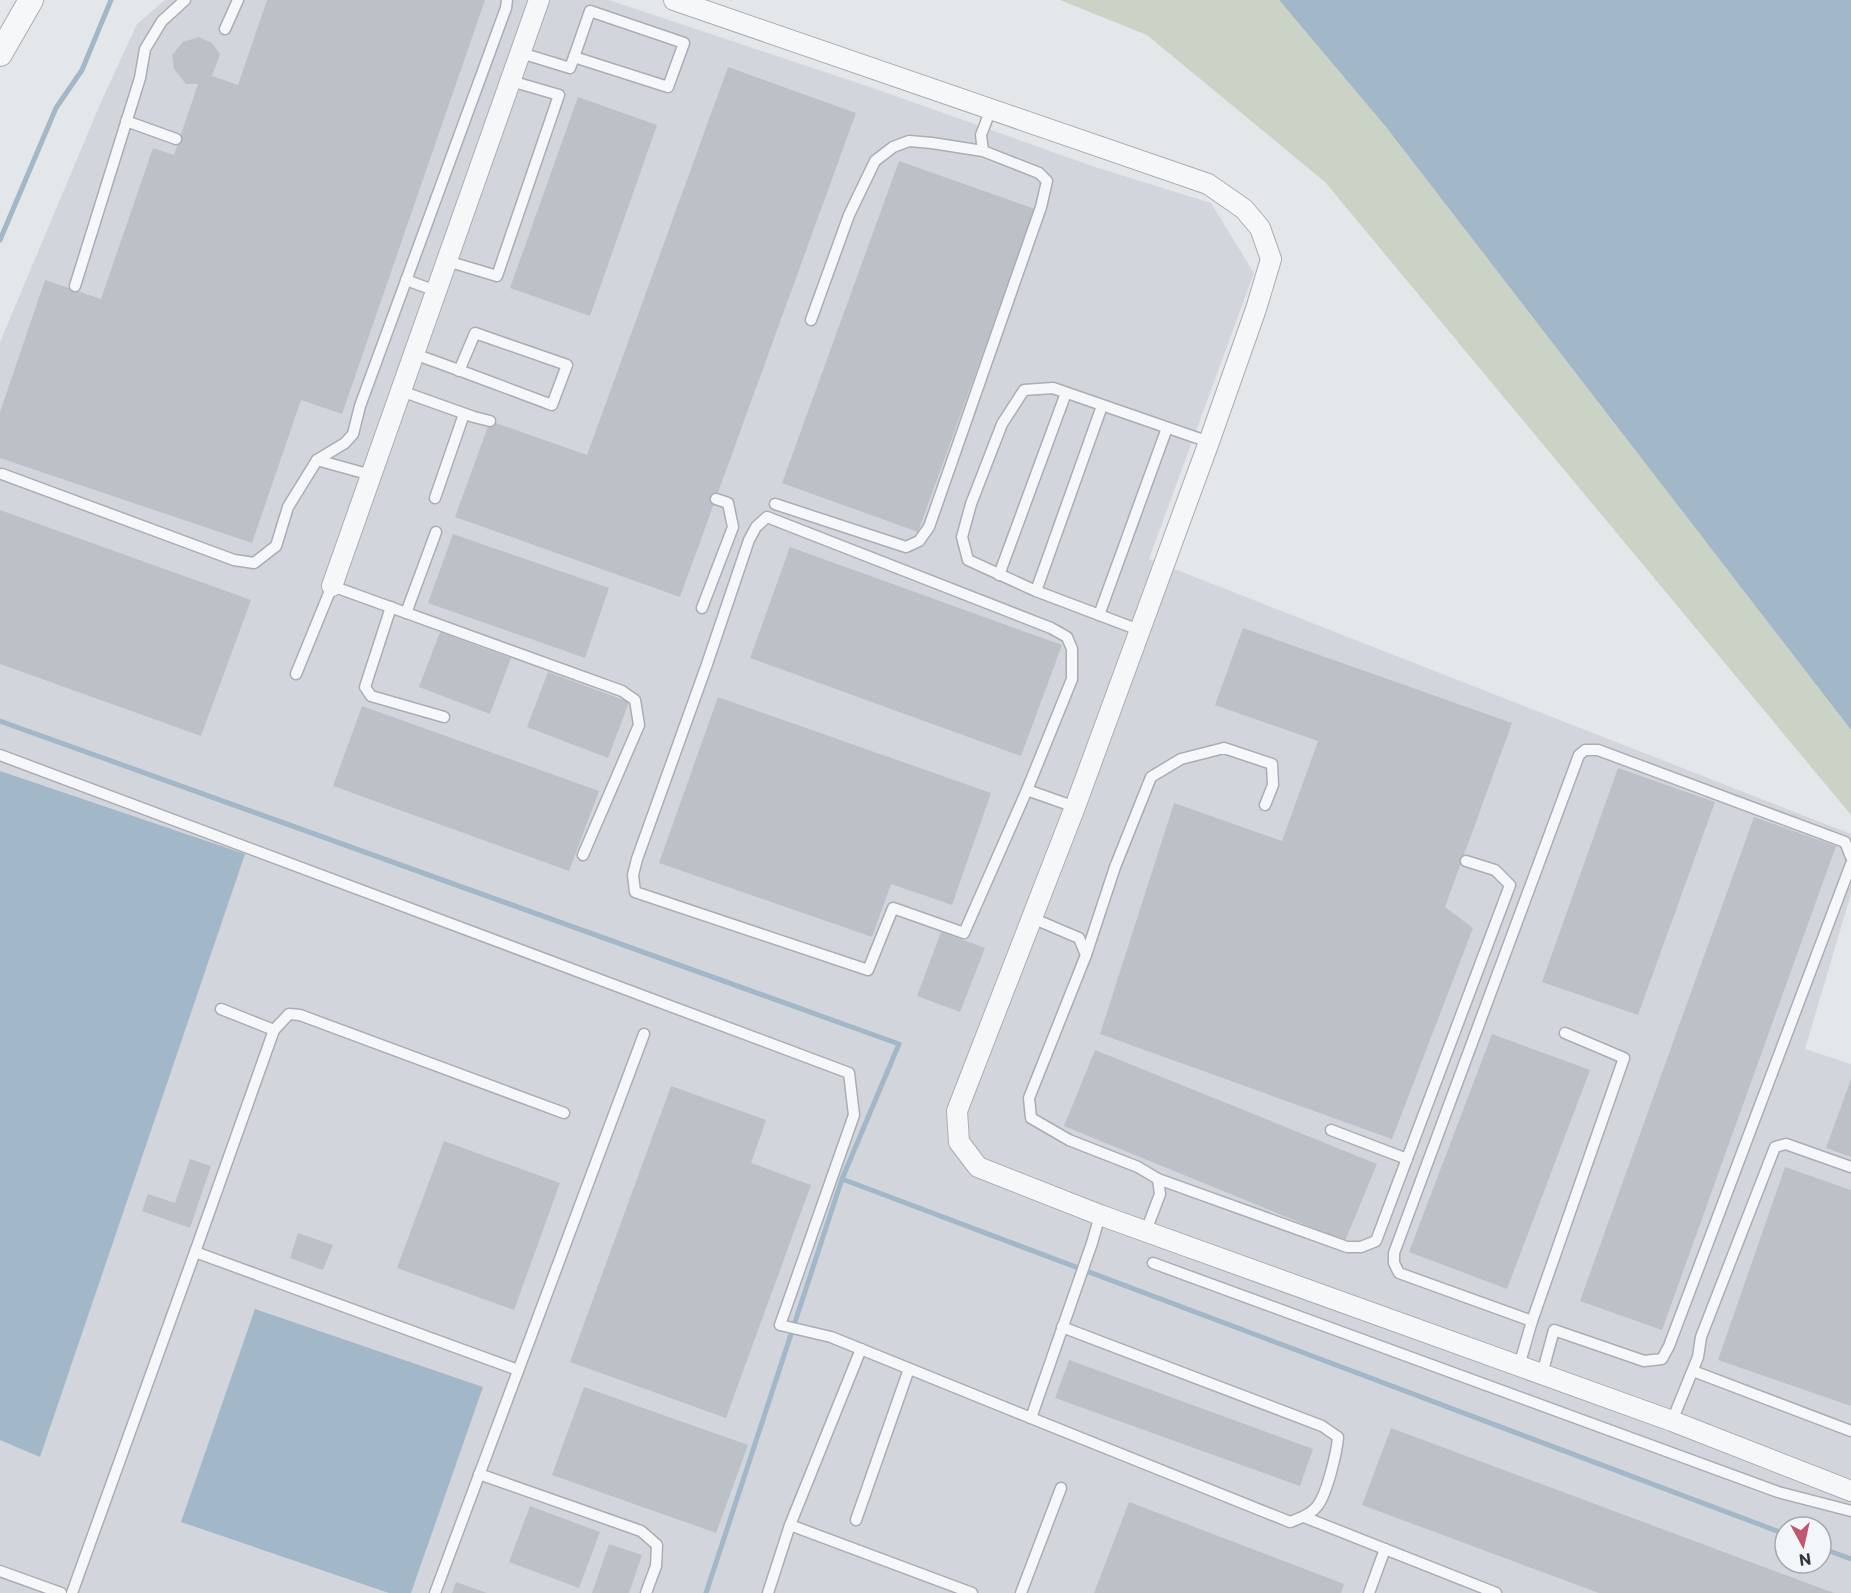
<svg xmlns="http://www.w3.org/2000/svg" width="1851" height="1593" font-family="Commissioner,sans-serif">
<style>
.built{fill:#d2d6dc;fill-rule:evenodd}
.green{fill:#cad3c6}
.water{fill:#a2b7c7}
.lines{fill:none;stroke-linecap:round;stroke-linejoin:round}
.stream{stroke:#a2b7c7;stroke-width:5}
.building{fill:#bbc1c7}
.service-casing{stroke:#a9aeb4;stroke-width:13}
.minor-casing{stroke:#a9aeb4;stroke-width:22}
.tertiary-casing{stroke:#a9aeb4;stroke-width:26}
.service{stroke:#f6f7f9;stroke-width:10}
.minor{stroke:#f6f7f9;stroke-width:20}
.tertiary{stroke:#f6f7f9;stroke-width:24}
</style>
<rect width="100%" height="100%" fill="#e4e7ea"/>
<path class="built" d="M 165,0 L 609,0 L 873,88 L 1095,167 L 1211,203 L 1254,273 L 1149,559 L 1851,834 L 1851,894 L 1805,1049 L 1851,1064 L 1851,1593 L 0,1593 L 0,342 L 101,102 L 137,24 ZM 1785,1527 L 1821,1527 L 1821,1563 L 1785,1563 Z"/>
<path class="green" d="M 1060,0 L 1279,0 L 1386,127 L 1851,730 L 1851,815 L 1325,182 L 1147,35 Z"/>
<g class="water">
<path d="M 1279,0 L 1851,0 L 1851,730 L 1386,127 Z"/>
<path d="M 0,771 L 245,854 L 40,1457 L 0,1440 Z"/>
<path d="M 255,1309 L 483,1387 L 411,1593 L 389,1593 L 181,1522 Z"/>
</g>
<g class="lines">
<g class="stream">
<path d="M 0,240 L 56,108 L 82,70 L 111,0"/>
<path d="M 0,721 L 899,1044 L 842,1179 L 1785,1534"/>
<path d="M 1821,1548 L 1851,1559"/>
<path d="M 706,1593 L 842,1179"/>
</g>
</g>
<g class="building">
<path d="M 267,0 L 485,0 L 342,414 L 301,400 L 252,543 L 0,458 L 0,412 L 45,280 L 101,299 L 153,148 L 174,155 L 198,84 L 186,84 L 174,69 L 172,55 L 183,42 L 199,37 L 212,43 L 220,54 L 212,76 L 238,85 Z"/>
<path d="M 728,67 L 856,113 L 680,597 L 455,517 L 490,421 L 587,455 Z"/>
<path d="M 578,97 L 657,125 L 590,316 L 510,288 Z"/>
<path d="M 899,161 L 1035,209 L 918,532 L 782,483 Z"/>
<path d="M 0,510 L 251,600 L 201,736 L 0,664 Z"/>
<path d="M 453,534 L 609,588 L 585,658 L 428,603 Z"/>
<path d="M 790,547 L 1062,645 L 1021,756 L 750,658 Z"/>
<path d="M 1243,628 L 1512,723 L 1445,907 L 1473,928 L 1392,1139 L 1100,1034 L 1174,803 L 1282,841 L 1318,741 L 1215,705 Z"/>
<path d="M 440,632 L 511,658 L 490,714 L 419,687 Z"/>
<path d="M 548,672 L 629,702 L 608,758 L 527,727 Z"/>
<path d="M 718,697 L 991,793 L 952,905 L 891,884 L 872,937 L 659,863 Z"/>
<path d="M 362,706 L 599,791 L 569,871 L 333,786 Z"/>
<path d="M 1618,768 L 1715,802 L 1638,1015 L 1542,982 Z"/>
<path d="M 1754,817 L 1836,846 L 1662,1330 L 1580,1301 Z"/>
<path d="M 941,932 L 985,948 L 960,1012 L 917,996 Z"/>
<path d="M 1492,1034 L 1590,1070 L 1507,1289 L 1409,1252 Z"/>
<path d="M 1095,1050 L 1377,1164 L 1345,1241 L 1064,1126 Z"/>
<path d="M 1851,1079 L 1851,1157 L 1826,1148 Z"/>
<path d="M 671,1086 L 766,1120 L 751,1163 L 811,1185 L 726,1418 L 570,1362 Z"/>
<path d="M 444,1141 L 560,1183 L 514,1310 L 397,1268 Z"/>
<path d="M 190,1159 L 211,1166 L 190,1228 L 142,1211 L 148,1194 L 175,1203 Z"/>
<path d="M 1785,1167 L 1851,1190 L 1851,1406 L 1718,1360 Z"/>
<path d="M 298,1233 L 333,1245 L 323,1270 L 290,1258 Z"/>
<path d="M 1069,1360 L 1313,1449 L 1300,1486 L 1055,1398 Z"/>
<path d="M 584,1387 L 748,1445 L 716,1533 L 552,1475 Z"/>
<path d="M 1391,1428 L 1834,1593 L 1599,1593 L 1362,1505 Z"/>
<path d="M 1129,1502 L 1344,1584 L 1341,1593 L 1094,1593 Z"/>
<path d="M 530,1506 L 600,1532 L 579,1588 L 509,1562 Z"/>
<path d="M 609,1544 L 642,1555 L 629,1593 L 592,1593 Z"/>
<path d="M 456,1582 L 487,1593 L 452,1593 Z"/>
</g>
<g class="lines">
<defs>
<g id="service">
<path d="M 590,11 L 684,43 L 668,87 L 574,57 Z"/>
<path d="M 225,29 L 238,0"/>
<path d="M 521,53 L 570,68 L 574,57"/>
<path d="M 126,121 L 176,139"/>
<path d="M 447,261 L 497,276 L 559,95 L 511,81"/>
<path d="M 406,280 L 436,291"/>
<path d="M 75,286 L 140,78 L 145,49 L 162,21 L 185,0"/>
<path d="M 811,320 L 849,215 L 875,161 L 893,147 L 909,141 L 932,143 L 983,151"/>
<path d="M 414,354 C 460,370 506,388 552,405 L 567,365 L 475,333 L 459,371"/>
<path d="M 401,391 L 474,417 L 490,421"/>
<path d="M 317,460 L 345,443 L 353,434 L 360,406 L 506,8 L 507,0"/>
<path d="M 2,474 L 234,560 L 254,563 L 276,546 L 288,507 L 317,460 L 371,475"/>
<path d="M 435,498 L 464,414"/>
<path d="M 775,504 L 906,547 L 919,541 L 929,527 L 1041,207 L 1047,181 L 1039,173 L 983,151 L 981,135 L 991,109"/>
<path d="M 767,517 L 1051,628 L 1067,637 L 1072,649 L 1072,679 L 1027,790 L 964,933 L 893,908 L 868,970 L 635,892 L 633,875 L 637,859 L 706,667 L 749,540 L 756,527 Z"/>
<path d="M 999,575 L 1066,393"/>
<path d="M 1036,591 L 1102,406"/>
<path d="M 391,607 L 365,687 L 371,696 L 444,717"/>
<path d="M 702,608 L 733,527 L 728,503 L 716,499"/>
<path d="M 406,613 L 436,532"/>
<path d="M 1099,615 L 1167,428"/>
<path d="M 1139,630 L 1036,591 L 968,560 L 962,537 L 971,504 L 1002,424 L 1024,390 L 1053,388 L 1209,442"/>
<path d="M 296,674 L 332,586 L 622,691 L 635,700 L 639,725 L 583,855"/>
<path d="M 0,755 L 849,1073 L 854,1115 L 780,1325 L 831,1337 L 1031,1418 L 1092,1243 L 1100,1215"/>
<path d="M 1027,790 L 1075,807"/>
<path d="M 1032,918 L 1079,938 L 1086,955 L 1029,1098 L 1031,1118 L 1069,1140 L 1138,1167 L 1158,1179 L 1160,1194 L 1146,1231"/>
<path d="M 1086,955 L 1115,867 L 1151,777 L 1181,759 L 1224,748 L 1272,764 L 1273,785 L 1265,805"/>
<path d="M 221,1009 L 274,1030 L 195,1252 L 518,1370"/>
<path d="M 274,1030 L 289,1014 L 300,1015 L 564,1113"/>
<path d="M 1331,1130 L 1407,1159"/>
<path d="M 1158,1179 L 1347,1247 L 1361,1247 L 1376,1241 L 1510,885 L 1495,870 L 1466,861"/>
<path d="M 1153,1263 L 1778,1492 L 1851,1511"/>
<path d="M 1532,1321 L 1399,1273 L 1394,1263 L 1394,1253 L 1579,755 L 1585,750 L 1598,750 L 1845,842 L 1851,857"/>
<path d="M 1519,1366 L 1532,1321 L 1624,1058 L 1565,1033"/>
<path d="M 1693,1371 L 1851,1431"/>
<path d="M 1542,1374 L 1554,1330 L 1644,1361 L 1662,1359 L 1669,1346 L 1851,864"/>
<path d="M 1031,1418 L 1290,1522 C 1300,1518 1312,1514 1318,1505 C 1327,1493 1337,1452 1338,1437 L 1322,1426 L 1062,1327"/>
<path d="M 1672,1421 L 1698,1357 L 1701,1337 L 1775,1147 L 1786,1144 L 1851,1167"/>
<path d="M 479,1474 L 641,1531 L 657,1545 L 656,1566 L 646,1593"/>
<path d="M 1304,1517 L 1496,1593"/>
<path d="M 856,1520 L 909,1369"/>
<path d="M 790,1525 L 972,1593"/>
<path d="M 0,1571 L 61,1593"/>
<path d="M 72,1593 L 195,1252"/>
<path d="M 435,1593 L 644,1034"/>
<path d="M 768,1593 L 790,1525 L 861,1349"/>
<path d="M 1021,1593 L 1061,1488"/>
<path d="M 1369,1593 L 1385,1549"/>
</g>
<g id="minor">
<path d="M 674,0 L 1208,184 L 1244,209 L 1260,228 L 1271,259 L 1256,309 L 1209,442 L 1075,807 L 957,1111 L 959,1142 L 978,1167 L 1100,1215 L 1672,1421 L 1851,1491"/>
<path d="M 332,586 L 539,0"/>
</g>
<path id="tertiary" d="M 0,54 L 31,0"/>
</defs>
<use href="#service" class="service-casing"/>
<use href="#minor" class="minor-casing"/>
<use href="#tertiary" class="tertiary-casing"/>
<use href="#service" class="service"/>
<use href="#minor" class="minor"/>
<use href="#tertiary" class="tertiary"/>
</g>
<g transform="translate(1803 1545) rotate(172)"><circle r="28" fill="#f3f6f8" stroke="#a4a9af" stroke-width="1.5"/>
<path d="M0-4.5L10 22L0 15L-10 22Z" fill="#c35570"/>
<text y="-9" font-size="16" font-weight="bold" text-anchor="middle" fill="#2d3641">N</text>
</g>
</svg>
